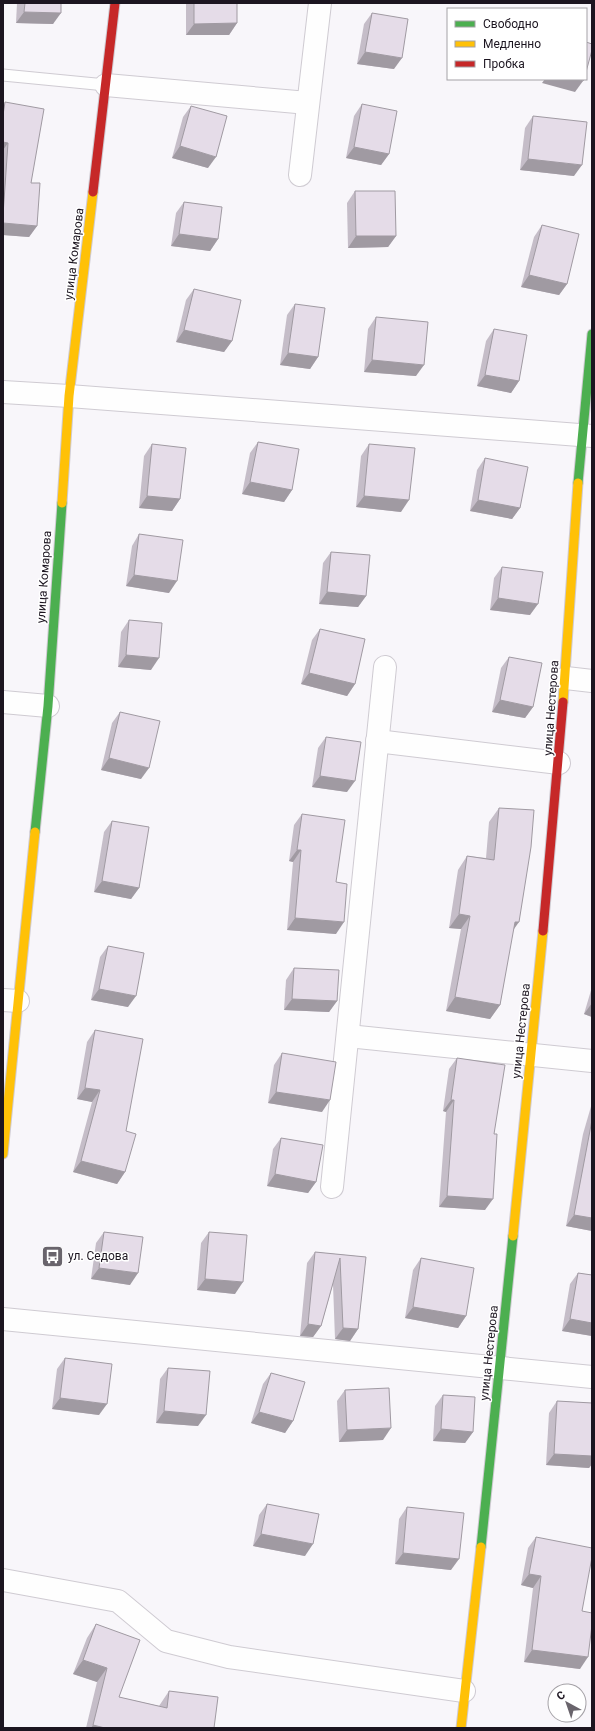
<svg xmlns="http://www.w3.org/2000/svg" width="595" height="1731" font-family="Roboto,sans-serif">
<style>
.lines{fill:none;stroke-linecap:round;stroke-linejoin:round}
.lane-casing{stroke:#cfcbd2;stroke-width:13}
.street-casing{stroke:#cfcbd2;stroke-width:24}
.fast-casing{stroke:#cfcbd2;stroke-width:11}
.slow-casing{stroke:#cfcbd2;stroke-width:11}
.jam-casing{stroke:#cfcbd2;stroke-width:11}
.lane{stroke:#fefefe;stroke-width:11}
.street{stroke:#fefefe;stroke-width:22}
.fast{stroke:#4caf50;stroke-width:9}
.slow{stroke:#ffc107;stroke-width:9}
.jam{stroke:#c62828;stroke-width:9}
.wall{fill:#c5bdc8}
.shaded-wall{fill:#a09aa2}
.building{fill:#e5dce8;stroke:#a09aa2}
.labels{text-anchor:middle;stroke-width:3;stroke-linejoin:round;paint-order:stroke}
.street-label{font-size:12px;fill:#1c1520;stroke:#fff}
.poi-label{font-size:12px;fill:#1c1520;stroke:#fff;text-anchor:start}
</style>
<rect width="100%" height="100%" fill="#f8f6fa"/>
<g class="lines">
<defs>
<path id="lane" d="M 3,75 L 106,85"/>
<g id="street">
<path d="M 106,85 L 308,103"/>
<path d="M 300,175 L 320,3"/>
<path d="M 3,392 L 69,396 L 592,436"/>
<path d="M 566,678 L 592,681"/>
<path d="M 3,702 L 48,706"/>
<path d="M 377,741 L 559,763"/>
<path d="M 3,1000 L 18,1001"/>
<path d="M 348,1036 L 592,1061"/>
<path d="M 332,1187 L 385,667"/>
<path d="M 3,1319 L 592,1377"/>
<path d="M 3,1580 L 118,1601 L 166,1641 L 229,1657 L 464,1691"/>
</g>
<g id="fast">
<path d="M 578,483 L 592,334"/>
<path d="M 35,832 L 48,706 L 62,503"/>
<path d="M 481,1547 L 513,1236"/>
</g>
<g id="slow">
<path d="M 62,503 L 69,396 L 93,192"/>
<path d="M 563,702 L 578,483"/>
<path d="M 3,1154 L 35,832"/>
<path d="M 513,1236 L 543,931"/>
<path d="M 461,1728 L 481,1547"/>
</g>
<g id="jam">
<path d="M 93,192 L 115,3"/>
<path d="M 543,931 L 563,702"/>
</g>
</defs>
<use href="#lane" class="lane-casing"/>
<use href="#street" class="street-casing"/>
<use href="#fast" class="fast-casing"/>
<use href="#slow" class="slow-casing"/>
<use href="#jam" class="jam-casing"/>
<use href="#lane" class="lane"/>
<use href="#street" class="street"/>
<use href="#fast" class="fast"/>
<use href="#slow" class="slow"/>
<use href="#jam" class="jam"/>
</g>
<g class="wall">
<path d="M 17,3 L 61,3 L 53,24 L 16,23 Z"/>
<path d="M 186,3 L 237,3 L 237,23 L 229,35 L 186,35 Z"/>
<path d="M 372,13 L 394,69 L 357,64 L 364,24 Z"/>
<path d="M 5,102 L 37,226 L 29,237 L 3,235 L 3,106 Z"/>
<path d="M 362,104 L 389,154 L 381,165 L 346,158 L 354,116 Z"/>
<path d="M 191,106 L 208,168 L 172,158 L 183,117 Z"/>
<path d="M 533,116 L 574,176 L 520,170 L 525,128 Z"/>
<path d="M 355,191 L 396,236 L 388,247 L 348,248 L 347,203 Z"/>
<path d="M 184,202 L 218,239 L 210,251 L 171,246 L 176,213 Z"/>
<path d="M 542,225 L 567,284 L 559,295 L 521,287 L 534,237 Z"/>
<path d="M 194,289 L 232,341 L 224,352 L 176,342 L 186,300 Z"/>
<path d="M 295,304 L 318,357 L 310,369 L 280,365 L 287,315 Z"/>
<path d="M 376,317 L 416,376 L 364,372 L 368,329 Z"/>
<path d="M 494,329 L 519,381 L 511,393 L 477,386 L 486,341 Z"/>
<path d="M 258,442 L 292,490 L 284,502 L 242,494 L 250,453 Z"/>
<path d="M 152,444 L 180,499 L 172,511 L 139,508 L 144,456 Z"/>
<path d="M 369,444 L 401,512 L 356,507 L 361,456 Z"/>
<path d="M 485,458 L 520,508 L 512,519 L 470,511 L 477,470 Z"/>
<path d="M 139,534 L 169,593 L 126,586 L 132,546 Z"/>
<path d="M 331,552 L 366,596 L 358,607 L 319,604 L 323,563 Z"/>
<path d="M 502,567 L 530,615 L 490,610 L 494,578 Z"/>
<path d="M 129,620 L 151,670 L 118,667 L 121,632 Z"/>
<path d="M 320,629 L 355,684 L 347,696 L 301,684 L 312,640 Z"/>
<path d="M 509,657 L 533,707 L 525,718 L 492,712 L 501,668 Z"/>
<path d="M 120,712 L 141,779 L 101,770 L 112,723 Z"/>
<path d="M 326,737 L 347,792 L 312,787 L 318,748 Z"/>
<path d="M 499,808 L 513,930 L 500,1005 L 490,1019 L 446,1011 L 461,929 L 449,928 L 458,870 L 467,856 L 486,858 L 489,822 Z"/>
<path d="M 302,814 L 336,934 L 287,930 L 293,862 L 289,861 L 294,825 Z"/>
<path d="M 112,821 L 139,888 L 131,899 L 94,892 L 104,832 Z"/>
<path d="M 108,946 L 128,1007 L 91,1000 L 100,957 Z"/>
<path d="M 294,968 L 337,1001 L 329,1012 L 284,1010 L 286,980 Z"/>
<path d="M 592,987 L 592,1017 L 584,1014 Z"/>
<path d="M 95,1030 L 125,1172 L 117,1184 L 73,1172 L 92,1102 L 77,1099 L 87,1042 Z"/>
<path d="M 282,1053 L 322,1112 L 268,1103 L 274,1065 Z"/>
<path d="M 457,1058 L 494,1134 L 485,1210 L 439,1207 L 446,1112 L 443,1111 L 449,1069 Z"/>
<path d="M 592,1103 L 592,1231 L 566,1226 L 583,1134 Z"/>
<path d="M 281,1138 L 316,1182 L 308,1193 L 267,1186 L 273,1149 Z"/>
<path d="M 104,1232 L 130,1285 L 91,1279 L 96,1243 Z"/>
<path d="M 209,1232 L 235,1294 L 197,1290 L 201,1243 Z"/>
<path d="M 315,1252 L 366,1257 L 358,1329 L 350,1341 L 335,1339 L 333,1284 L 321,1326 L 313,1337 L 300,1336 L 307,1263 Z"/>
<path d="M 421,1258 L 466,1316 L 458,1328 L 405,1318 L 413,1270 Z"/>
<path d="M 578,1273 L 592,1275 L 592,1336 L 562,1331 L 570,1284 Z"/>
<path d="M 65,1358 L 99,1415 L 52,1409 L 57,1369 Z"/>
<path d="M 168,1368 L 198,1426 L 156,1423 L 160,1379 Z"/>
<path d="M 271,1373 L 293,1421 L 285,1433 L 251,1423 L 263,1384 Z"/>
<path d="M 345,1390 L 383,1440 L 339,1442 L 337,1401 Z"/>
<path d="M 443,1395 L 473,1432 L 465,1443 L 433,1441 L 435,1406 Z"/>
<path d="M 557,1401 L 592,1403 L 592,1464 L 589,1468 L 546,1465 L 549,1413 Z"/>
<path d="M 267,1504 L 305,1556 L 253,1546 L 259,1515 Z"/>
<path d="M 407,1507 L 451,1570 L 395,1564 L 399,1519 Z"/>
<path d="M 536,1537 L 582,1611 L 580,1669 L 524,1662 L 533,1588 L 521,1585 L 528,1548 Z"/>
<path d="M 96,1624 L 119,1697 L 159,1706 L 169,1691 L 214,1728 L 86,1728 L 97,1682 L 73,1674 L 87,1638 Z"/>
</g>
<g class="shaded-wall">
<path d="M 24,12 L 61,13 L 53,24 L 16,23 Z"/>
<path d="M 237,23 L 229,35 L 186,35 L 194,24 Z"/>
<path d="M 365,52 L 402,58 L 394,69 L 357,64 Z"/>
<path d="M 545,79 L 576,79 L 583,81 L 575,92 L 542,83 Z"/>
<path d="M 3,142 L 8,143 L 3,150 Z"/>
<path d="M 180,146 L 216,157 L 208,168 L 172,158 Z"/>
<path d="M 354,147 L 389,154 L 381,165 L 346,158 Z"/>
<path d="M 528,159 L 582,165 L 574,176 L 520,170 Z"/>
<path d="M 3,223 L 37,226 L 29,237 L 3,235 Z"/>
<path d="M 179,234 L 218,239 L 210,251 L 171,246 Z"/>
<path d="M 356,236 L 396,236 L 388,247 L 348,248 Z"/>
<path d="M 529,275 L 567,284 L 559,295 L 521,287 Z"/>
<path d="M 184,330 L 232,341 L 224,352 L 176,342 Z"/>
<path d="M 288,353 L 318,357 L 310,369 L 280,365 Z"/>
<path d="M 372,360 L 424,365 L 416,376 L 364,372 Z"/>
<path d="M 485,375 L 519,381 L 511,393 L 477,386 Z"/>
<path d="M 250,482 L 292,490 L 284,502 L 242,494 Z"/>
<path d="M 147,496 L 180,499 L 172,511 L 139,508 Z"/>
<path d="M 364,496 L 409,500 L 401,512 L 356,507 Z"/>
<path d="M 478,500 L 520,508 L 512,519 L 470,511 Z"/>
<path d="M 134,575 L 177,581 L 169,593 L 126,586 Z"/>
<path d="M 327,592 L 366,596 L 358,607 L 319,604 Z"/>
<path d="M 498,598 L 538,604 L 530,615 L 490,610 Z"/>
<path d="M 126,655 L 159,658 L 151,670 L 118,667 Z"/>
<path d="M 309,673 L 355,684 L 347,696 L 301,684 Z"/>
<path d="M 500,700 L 533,707 L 525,718 L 492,712 Z"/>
<path d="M 109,758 L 149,768 L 141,779 L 101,770 Z"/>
<path d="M 320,776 L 355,781 L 347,792 L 312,787 Z"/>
<path d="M 297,850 L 301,850 L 293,862 L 289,861 Z"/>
<path d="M 102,881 L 139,888 L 131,899 L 94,892 Z"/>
<path d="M 459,914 L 470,916 L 461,929 L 449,928 Z"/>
<path d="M 295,918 L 344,922 L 336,934 L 287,930 Z"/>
<path d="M 515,922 L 519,922 L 509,936 Z"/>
<path d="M 99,989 L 136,996 L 128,1007 L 91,1000 Z"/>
<path d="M 455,997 L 500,1005 L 490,1019 L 446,1011 Z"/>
<path d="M 292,999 L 337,1001 L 329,1012 L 284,1010 Z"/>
<path d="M 592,1003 L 592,1017 L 584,1014 Z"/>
<path d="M 85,1088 L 100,1090 L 92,1102 L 77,1099 Z"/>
<path d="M 276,1092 L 330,1100 L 322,1112 L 268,1103 Z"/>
<path d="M 451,1100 L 454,1100 L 446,1112 L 443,1111 Z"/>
<path d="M 81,1161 L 125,1172 L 117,1184 L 73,1172 Z"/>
<path d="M 275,1174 L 316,1182 L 308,1193 L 267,1186 Z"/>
<path d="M 447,1196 L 493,1199 L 485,1210 L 439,1207 Z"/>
<path d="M 574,1215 L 592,1218 L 592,1231 L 566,1226 Z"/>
<path d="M 99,1268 L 138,1273 L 130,1285 L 91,1279 Z"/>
<path d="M 205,1279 L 243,1282 L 235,1294 L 197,1290 Z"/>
<path d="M 413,1307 L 466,1316 L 458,1328 L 405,1318 Z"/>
<path d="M 570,1319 L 592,1323 L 592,1336 L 562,1331 Z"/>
<path d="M 308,1324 L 321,1326 L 313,1337 L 300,1336 Z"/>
<path d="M 343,1328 L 358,1329 L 350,1341 L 335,1339 Z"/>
<path d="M 60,1398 L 107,1404 L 99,1415 L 52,1409 Z"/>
<path d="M 164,1411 L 206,1415 L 198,1426 L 156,1423 Z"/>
<path d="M 259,1412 L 293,1421 L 285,1433 L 251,1423 Z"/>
<path d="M 391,1428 L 383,1440 L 339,1442 L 347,1430 Z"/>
<path d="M 441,1429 L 473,1432 L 465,1443 L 433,1441 Z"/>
<path d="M 554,1454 L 592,1456 L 592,1464 L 589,1468 L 546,1465 Z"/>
<path d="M 261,1534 L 313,1544 L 305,1556 L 253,1546 Z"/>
<path d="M 403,1553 L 459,1559 L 451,1570 L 395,1564 Z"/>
<path d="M 529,1574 L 541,1576 L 533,1588 L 521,1585 Z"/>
<path d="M 532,1650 L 588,1657 L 580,1669 L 524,1662 Z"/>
<path d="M 83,1660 L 107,1668 L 97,1682 L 73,1674 Z"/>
<path d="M 93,1725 L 105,1728 L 91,1728 Z"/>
</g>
<g class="building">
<path d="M 25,3 L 61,3 L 61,13 L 24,12 Z"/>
<path d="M 194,3 L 237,3 L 237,23 L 194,24 Z"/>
<path d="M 372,13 L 408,19 L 402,58 L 365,52 Z"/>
<path d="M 586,42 L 592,44 L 592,50 L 586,72 Z"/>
<path d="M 576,79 L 584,79 L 583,81 Z"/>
<path d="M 5,102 L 44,109 L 31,183 L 40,183 L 37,226 L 3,223 L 3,215 L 8,143 L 3,142 L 3,115 Z"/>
<path d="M 362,104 L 397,111 L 389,154 L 354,147 Z"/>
<path d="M 191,106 L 227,116 L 216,157 L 180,146 Z"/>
<path d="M 533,116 L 587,122 L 582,165 L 528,159 Z"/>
<path d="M 355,191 L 395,191 L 396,236 L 356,236 Z"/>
<path d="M 184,202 L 222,207 L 218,239 L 179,234 Z"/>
<path d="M 542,225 L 579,234 L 567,284 L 529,275 Z"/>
<path d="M 194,289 L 241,300 L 232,341 L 184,330 Z"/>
<path d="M 295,304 L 325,308 L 318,357 L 288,353 Z"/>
<path d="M 376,317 L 428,322 L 424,365 L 372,360 Z"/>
<path d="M 494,329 L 527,335 L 519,381 L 485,375 Z"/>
<path d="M 258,442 L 299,449 L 292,490 L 250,482 Z"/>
<path d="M 152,444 L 186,448 L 180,499 L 147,496 Z"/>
<path d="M 369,444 L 415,448 L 409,500 L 364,496 Z"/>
<path d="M 485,458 L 528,467 L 520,508 L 478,500 Z"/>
<path d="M 139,534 L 183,540 L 177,581 L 134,575 Z"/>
<path d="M 331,552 L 370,555 L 366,596 L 327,592 Z"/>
<path d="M 502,567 L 543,572 L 538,604 L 498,598 Z"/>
<path d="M 129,620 L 162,623 L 159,658 L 126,655 Z"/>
<path d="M 320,629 L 365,639 L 355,684 L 309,673 Z"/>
<path d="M 509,657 L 542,663 L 533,707 L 500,700 Z"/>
<path d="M 120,712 L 160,721 L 149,768 L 109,758 Z"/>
<path d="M 326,737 L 361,742 L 355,781 L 320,776 Z"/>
<path d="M 499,808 L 534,810 L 531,847 L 519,922 L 515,922 L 500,1005 L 455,997 L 470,916 L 459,914 L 467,856 L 494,860 Z"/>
<path d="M 302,814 L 345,820 L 336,882 L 347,884 L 344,922 L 295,918 L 301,850 L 297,850 Z"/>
<path d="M 112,821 L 149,827 L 139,888 L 102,881 Z"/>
<path d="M 108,946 L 144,953 L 136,996 L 99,989 Z"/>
<path d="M 294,968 L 339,970 L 337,1001 L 292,999 Z"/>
<path d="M 95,1030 L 143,1039 L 126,1131 L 136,1134 L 125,1172 L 81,1161 L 100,1090 L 85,1088 Z"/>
<path d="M 282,1053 L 336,1062 L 330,1100 L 276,1092 Z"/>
<path d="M 457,1058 L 505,1065 L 494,1134 L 497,1134 L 493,1199 L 447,1196 L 454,1100 L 451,1100 Z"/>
<path d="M 592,1120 L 592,1218 L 574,1215 Z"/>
<path d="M 281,1138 L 323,1145 L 316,1182 L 275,1174 Z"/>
<path d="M 104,1232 L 143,1237 L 138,1273 L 99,1268 Z"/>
<path d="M 209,1232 L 247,1235 L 243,1282 L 205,1279 Z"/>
<path d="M 315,1252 L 366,1257 L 358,1329 L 343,1328 L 340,1258 L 321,1326 L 308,1324 Z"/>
<path d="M 421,1258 L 474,1268 L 466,1316 L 413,1307 Z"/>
<path d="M 578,1273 L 592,1275 L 592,1323 L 570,1319 Z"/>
<path d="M 65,1358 L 112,1364 L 107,1404 L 60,1398 Z"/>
<path d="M 168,1368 L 210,1371 L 206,1415 L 164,1411 Z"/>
<path d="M 271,1373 L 305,1382 L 293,1421 L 259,1412 Z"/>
<path d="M 389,1388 L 391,1428 L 347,1430 L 345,1390 Z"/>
<path d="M 443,1395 L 475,1397 L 473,1432 L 441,1429 Z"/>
<path d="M 557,1401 L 592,1403 L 592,1456 L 554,1454 Z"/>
<path d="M 267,1504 L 319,1514 L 313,1544 L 261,1534 Z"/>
<path d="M 407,1507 L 464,1513 L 459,1559 L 403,1553 Z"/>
<path d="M 536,1537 L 592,1548 L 592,1557 L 582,1611 L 592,1613 L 592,1625 L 588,1657 L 532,1650 L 541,1576 L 529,1574 Z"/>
<path d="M 96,1624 L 140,1640 L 119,1697 L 167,1708 L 169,1691 L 218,1697 L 214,1728 L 105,1728 L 93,1725 L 107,1668 L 83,1660 Z"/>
</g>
<defs>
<symbol id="bus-square" viewBox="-11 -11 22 22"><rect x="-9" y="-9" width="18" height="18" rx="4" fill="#69646c" stroke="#fff"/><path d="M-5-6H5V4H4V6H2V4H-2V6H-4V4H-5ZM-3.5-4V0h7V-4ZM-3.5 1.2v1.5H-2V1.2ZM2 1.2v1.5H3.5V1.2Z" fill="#fff"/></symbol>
</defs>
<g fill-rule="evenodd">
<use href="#bus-square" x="40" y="1244" width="25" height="25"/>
</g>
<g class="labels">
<g class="street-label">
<text transform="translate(74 254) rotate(-83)" y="4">улица Комарова</text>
<text transform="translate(44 577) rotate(-86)" y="4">улица Комарова</text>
<text transform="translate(551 708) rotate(-86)" y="4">улица Нестерова</text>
<text transform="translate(521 1031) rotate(-84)" y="4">улица Нестерова</text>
<text transform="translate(489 1353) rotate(-84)" y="4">улица Нестерова</text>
</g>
<g class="poi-label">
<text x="68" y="1260">ул. Седова</text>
</g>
</g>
<rect width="595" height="1731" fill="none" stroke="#1c1520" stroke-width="8"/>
<rect x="447" y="8" width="140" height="72" fill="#ffffff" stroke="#a4a1a6"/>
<rect x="455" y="21" width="20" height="6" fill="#4caf50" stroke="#a4a1a6"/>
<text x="483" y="28" font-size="12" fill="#1c1520">Свободно</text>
<rect x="455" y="41" width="20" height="6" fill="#ffc107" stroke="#a4a1a6"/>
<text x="483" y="48" font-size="12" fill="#1c1520">Медленно</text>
<rect x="455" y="61" width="20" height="6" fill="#c62828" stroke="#a4a1a6"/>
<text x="483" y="68" font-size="12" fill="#1c1520">Пробка</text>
<g transform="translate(567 1703) rotate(320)"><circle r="19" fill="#ffffff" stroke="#a4a1a6"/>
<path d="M0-3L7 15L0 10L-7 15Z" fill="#69646c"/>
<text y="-6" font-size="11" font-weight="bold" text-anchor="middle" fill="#1c1520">С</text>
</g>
</svg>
